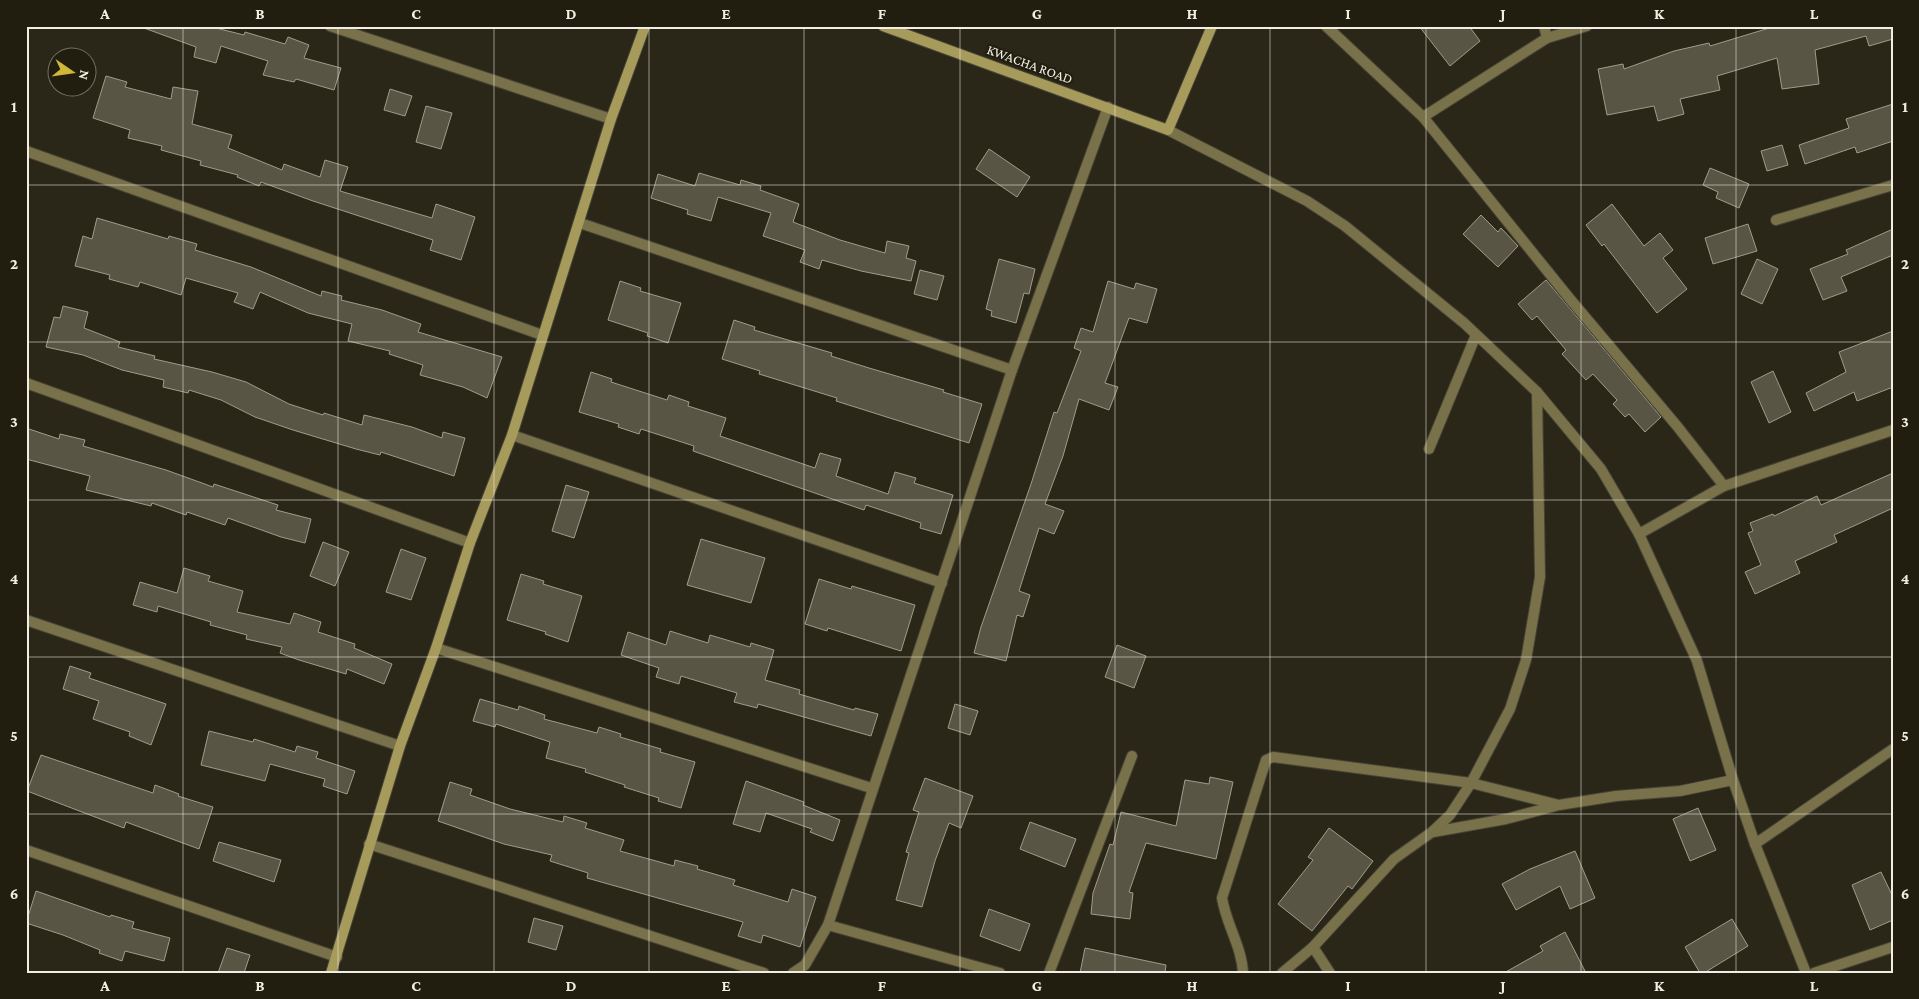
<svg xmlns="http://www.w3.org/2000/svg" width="1919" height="999" font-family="'Crimson Pro',serif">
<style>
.building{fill:#585545;stroke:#9f9c8a}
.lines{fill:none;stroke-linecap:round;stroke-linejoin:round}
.lane-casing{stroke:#464335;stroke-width:12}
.street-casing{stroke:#464335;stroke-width:12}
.secondary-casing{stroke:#464335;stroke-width:12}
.lane{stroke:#79714a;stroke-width:10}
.street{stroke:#79714a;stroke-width:10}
.secondary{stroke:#a79b5c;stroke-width:10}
.grid{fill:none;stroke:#f0eee5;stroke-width:1;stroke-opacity:0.55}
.labels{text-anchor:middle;stroke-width:4;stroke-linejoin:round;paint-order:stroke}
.street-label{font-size:14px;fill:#f0eee5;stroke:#211e0f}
.neatline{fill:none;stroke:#f0eee5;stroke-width:2}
.grid-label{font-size:16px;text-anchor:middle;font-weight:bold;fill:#f0eee5}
</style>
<rect width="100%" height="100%" fill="#2a2718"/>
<g class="building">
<path d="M 145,26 L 208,26 L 244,35 L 245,32 L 285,44 L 288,37 L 309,45 L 304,58 L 341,68 L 334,90 L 296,79 L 294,82 L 263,75 L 268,61 L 221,46 L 216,63 L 194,57 L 196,47 L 144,28 Z"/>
<path d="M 1419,26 L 1469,26 L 1480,41 L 1450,66 Z"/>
<path d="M 1776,26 L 1893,26 L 1893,39 L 1869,46 L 1866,36 L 1815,50 L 1819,84 L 1782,89 L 1777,58 L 1717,76 L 1720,90 L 1680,99 L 1684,114 L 1658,121 L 1654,106 L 1607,115 L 1598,69 L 1623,64 L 1624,69 L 1674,51 L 1709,43 L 1710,46 Z"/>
<path d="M 106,76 L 127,82 L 125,87 L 171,99 L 173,87 L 198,91 L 192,124 L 232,135 L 228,148 L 282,170 L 284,164 L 320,177 L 325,160 L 348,167 L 340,191 L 432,218 L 436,204 L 475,217 L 461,260 L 430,250 L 433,240 L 313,201 L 261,182 L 259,186 L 237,177 L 238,175 L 200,165 L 201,161 L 161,150 L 162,146 L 128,138 L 130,130 L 93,118 Z"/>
<path d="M 390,89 L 412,96 L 405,116 L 384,110 Z"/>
<path d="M 1893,104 L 1893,141 L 1857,153 L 1855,147 L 1805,164 L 1799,145 L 1849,128 L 1846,119 Z"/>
<path d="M 426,106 L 452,113 L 441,149 L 416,142 Z"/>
<path d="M 1782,145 L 1788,165 L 1767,171 L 1761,151 Z"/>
<path d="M 989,149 L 1030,177 L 1017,197 L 976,169 Z"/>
<path d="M 1710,168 L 1749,184 L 1739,208 L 1716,198 L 1718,192 L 1703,185 Z"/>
<path d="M 699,173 L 740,185 L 741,180 L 761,186 L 760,190 L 799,204 L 793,222 L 840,240 L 885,253 L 887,241 L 909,246 L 906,258 L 916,261 L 911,281 L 861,271 L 822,260 L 819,269 L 800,262 L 805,250 L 763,236 L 771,213 L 718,197 L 711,221 L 687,214 L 688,210 L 651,198 L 658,174 L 695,186 Z"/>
<path d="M 1612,204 L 1644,246 L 1660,233 L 1673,250 L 1663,258 L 1687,289 L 1657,313 L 1604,244 L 1602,246 L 1586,225 Z"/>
<path d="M 1481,215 L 1498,232 L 1501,228 L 1518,246 L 1498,267 L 1463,234 Z"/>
<path d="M 97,218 L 168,239 L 169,236 L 197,244 L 195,250 L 251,267 L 321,296 L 322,291 L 342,296 L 341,300 L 382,310 L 421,324 L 418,332 L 502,357 L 487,398 L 463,387 L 420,375 L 423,365 L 389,354 L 390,351 L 348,341 L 352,324 L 308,313 L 260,292 L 253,309 L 234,302 L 238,293 L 186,278 L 181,295 L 140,282 L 138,287 L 109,279 L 110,275 L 75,266 L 83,236 L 92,239 Z"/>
<path d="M 1748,224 L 1757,251 L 1713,264 L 1705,238 Z"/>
<path d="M 1893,229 L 1893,255 L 1841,277 L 1847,291 L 1823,300 L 1810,269 L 1848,254 L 1846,250 Z"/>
<path d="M 999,259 L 1035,269 L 1029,294 L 1024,293 L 1016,323 L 991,316 L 992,311 L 986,309 Z"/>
<path d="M 1757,259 L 1778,269 L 1762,304 L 1741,294 Z"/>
<path d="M 920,270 L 944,276 L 937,300 L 914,294 Z"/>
<path d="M 1546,280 L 1661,417 L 1645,432 L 1629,414 L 1625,417 L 1613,404 L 1617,400 L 1593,374 L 1586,380 L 1562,354 L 1566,350 L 1537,316 L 1532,320 L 1518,304 Z"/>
<path d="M 620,281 L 641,288 L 640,291 L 681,303 L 668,343 L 647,336 L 648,333 L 608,320 Z"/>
<path d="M 1108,281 L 1134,289 L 1136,283 L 1157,289 L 1147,323 L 1129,318 L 1105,383 L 1118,387 L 1109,410 L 1079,399 L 1063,456 L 1045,504 L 1064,511 L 1054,534 L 1039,528 L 1019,591 L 1030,595 L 1023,617 L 1017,615 L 1006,661 L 974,653 L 981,627 L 1031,484 L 1054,412 L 1057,413 L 1081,351 L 1074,348 L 1081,328 L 1093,332 Z"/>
<path d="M 63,306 L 88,312 L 84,328 L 120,342 L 118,347 L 155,356 L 154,359 L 212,372 L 246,382 L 289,404 L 323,415 L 324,413 L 362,425 L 364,415 L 412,427 L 442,438 L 443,432 L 465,438 L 454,476 L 381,452 L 380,455 L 356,449 L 293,430 L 255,417 L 221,400 L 189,390 L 188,393 L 163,387 L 164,380 L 122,370 L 83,355 L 46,347 L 54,317 L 60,318 Z"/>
<path d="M 734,320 L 755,327 L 754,330 L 832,353 L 831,356 L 869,368 L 944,390 L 943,392 L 982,404 L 969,443 L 836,401 L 837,398 L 759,374 L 760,371 L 722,359 Z"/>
<path d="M 1893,331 L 1893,387 L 1857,401 L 1854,392 L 1814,411 L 1806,393 L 1846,372 L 1839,352 Z"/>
<path d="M 1773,371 L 1791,412 L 1769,423 L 1751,382 Z"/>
<path d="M 591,372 L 612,379 L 611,382 L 667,400 L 669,395 L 689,402 L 688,406 L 726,418 L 720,436 L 815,468 L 820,453 L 841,459 L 836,476 L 888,494 L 895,472 L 916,478 L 914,483 L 953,495 L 941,534 L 920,528 L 921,523 L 866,505 L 864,510 L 693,451 L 694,446 L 641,429 L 639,434 L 618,427 L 619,424 L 579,412 Z"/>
<path d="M 26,428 L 59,439 L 60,434 L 85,440 L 83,446 L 166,470 L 213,487 L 214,484 L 278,505 L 276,510 L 311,519 L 305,543 L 281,537 L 228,518 L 225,525 L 187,512 L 186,515 L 152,503 L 151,506 L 86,490 L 90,476 L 26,459 Z"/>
<path d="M 1893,473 L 1893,508 L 1834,535 L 1837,542 L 1795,561 L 1800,573 L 1755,594 L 1745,572 L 1761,565 L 1748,533 L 1753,531 L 1750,523 L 1773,514 L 1774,516 L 1817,496 L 1821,505 Z"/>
<path d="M 566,485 L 589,492 L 574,538 L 552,531 Z"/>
<path d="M 701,539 L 765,558 L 751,603 L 687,585 Z"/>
<path d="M 323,542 L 349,552 L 335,586 L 310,576 Z"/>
<path d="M 401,549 L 426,558 L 411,600 L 386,592 Z"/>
<path d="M 184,568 L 210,576 L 208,581 L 243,591 L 237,612 L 290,624 L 294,613 L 321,622 L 318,632 L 355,644 L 354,648 L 392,664 L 384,684 L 347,669 L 346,674 L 299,660 L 280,653 L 282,647 L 246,639 L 247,635 L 210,625 L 211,622 L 158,606 L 157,612 L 133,605 L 140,582 L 177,593 Z"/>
<path d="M 521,574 L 544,581 L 543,584 L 582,596 L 568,642 L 545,634 L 546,632 L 507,620 Z"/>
<path d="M 819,579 L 851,589 L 852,586 L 915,605 L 901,651 L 828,628 L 827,631 L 805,624 Z"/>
<path d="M 670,631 L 708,643 L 710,635 L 750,647 L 751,643 L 774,650 L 765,680 L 800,690 L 799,694 L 854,710 L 855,708 L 878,714 L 871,736 L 758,704 L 757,708 L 734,702 L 737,693 L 681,676 L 679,684 L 656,677 L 659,668 L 621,655 L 628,632 L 666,645 Z"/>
<path d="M 1117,645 L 1146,656 L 1134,688 L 1105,677 Z"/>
<path d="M 70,666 L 91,673 L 89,678 L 166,704 L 151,745 L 129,736 L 130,732 L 93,719 L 99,701 L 63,689 Z"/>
<path d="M 480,699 L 518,710 L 519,706 L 545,715 L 544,719 L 597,733 L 599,727 L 621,734 L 620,737 L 661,749 L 660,752 L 695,762 L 681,808 L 658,801 L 659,798 L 624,787 L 625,785 L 585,772 L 586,769 L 546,758 L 550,742 L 496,724 L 495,727 L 473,721 Z"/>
<path d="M 955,704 L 978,711 L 970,735 L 948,728 Z"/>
<path d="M 209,731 L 253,742 L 254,739 L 295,752 L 297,746 L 318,752 L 316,758 L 355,771 L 347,794 L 323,786 L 325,779 L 270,764 L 265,781 L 201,765 Z"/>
<path d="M 41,755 L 153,793 L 155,785 L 179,794 L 178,796 L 213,807 L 199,849 L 126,822 L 124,828 L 27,791 Z"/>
<path d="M 1210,777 L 1233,782 L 1216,859 L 1146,843 L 1129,892 L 1133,893 L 1130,919 L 1091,914 L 1093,893 L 1110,844 L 1113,845 L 1121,812 L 1176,826 L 1185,780 L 1209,784 Z"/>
<path d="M 925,778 L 973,796 L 961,828 L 949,823 L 935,861 L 922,907 L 896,900 L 909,853 L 906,852 L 919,812 L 913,810 Z"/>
<path d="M 746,781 L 804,802 L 803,805 L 840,820 L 833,841 L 810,832 L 812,829 L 766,813 L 760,832 L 733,824 Z"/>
<path d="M 450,782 L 472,789 L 470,795 L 510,809 L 563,822 L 564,816 L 587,823 L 585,828 L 624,840 L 620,851 L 674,866 L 675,860 L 698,866 L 697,869 L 735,880 L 733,885 L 788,902 L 792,889 L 816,897 L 800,947 L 763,935 L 761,943 L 738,936 L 743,922 L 587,878 L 588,873 L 550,861 L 552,855 L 504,844 L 438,821 Z"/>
<path d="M 1698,808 L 1716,850 L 1690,861 L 1673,819 Z"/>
<path d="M 1030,822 L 1076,839 L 1065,867 L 1020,849 Z"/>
<path d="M 1329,828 L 1373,861 L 1352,889 L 1348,886 L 1312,931 L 1278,904 L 1313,860 L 1308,857 Z"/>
<path d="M 219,842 L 281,860 L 274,882 L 213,861 Z"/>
<path d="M 1575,851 L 1595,898 L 1570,909 L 1560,886 L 1516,910 L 1502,884 L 1530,869 Z"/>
<path d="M 1881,872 L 1893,897 L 1893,920 L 1870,930 L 1852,885 Z"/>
<path d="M 36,891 L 110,917 L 111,915 L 134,922 L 132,928 L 170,938 L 164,961 L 125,951 L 122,961 L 99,953 L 100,950 L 63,935 L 26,923 Z"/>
<path d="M 989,909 L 1030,924 L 1020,951 L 980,936 Z"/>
<path d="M 534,918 L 563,926 L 556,950 L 528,942 Z"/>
<path d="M 1732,919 L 1748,946 L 1704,973 L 1700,973 L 1685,947 Z"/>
<path d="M 1565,932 L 1586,973 L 1504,973 L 1543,951 L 1540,946 Z"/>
<path d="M 227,948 L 250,955 L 244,973 L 218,973 Z"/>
<path d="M 1085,948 L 1166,965 L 1165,973 L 1080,973 Z"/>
</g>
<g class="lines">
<defs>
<path id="lane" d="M 1429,449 L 1476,335"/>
<g id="street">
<path d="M 330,26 L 611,119"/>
<path d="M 1326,26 L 1423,117 L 1570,299 L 1677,426 L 1724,486 L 1893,430"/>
<path d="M 1547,38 L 1587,26"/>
<path d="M 1423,117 L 1547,38 L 1544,26"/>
<path d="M 1168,130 L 1307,201 L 1345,226 L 1464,323 L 1537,392 L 1601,469 L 1639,534 L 1697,661 L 1733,780 L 1755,844 L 1806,973"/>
<path d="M 26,151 L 542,335"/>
<path d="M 1776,220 L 1893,185"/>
<path d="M 580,223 L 1012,370"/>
<path d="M 26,383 L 470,543"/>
<path d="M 512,435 L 942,583"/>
<path d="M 1639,534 L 1724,486"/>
<path d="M 26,620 L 400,746"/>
<path d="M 436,648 L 871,788"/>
<path d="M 1433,832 L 1506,819 L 1559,805 L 1616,796 L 1680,791 L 1733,780"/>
<path d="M 369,844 L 764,973"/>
<path d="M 1755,844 L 1893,749"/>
<path d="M 26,850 L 337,957"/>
<path d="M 828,925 L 1000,973"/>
<path d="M 1313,947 L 1330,973"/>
<path d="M 793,973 L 805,965 L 828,925 L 1012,370 L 1108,107"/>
<path d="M 1049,973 L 1132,756"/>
<path d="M 1243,973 C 1242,947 1226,924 1222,898 L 1266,760 L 1273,757 L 1471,783 L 1559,805"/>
<path d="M 1282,973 L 1313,947 L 1394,859 L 1432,832 L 1450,815 L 1471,783 L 1510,709 L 1526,660 L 1540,577 L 1537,392"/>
<path d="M 1814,973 L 1893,947"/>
</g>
<g id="secondary">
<path d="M 883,26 L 1168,130 L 1212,26"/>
<path d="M 331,973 L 400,746 L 436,648 L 470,543 L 512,435 L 611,119 L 645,26"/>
</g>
</defs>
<use href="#lane" class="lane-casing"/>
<use href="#street" class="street-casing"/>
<use href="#secondary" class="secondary-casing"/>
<use href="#lane" class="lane"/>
<use href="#street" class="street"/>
<use href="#secondary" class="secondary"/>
</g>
<path class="grid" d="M 183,26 L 183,973M 338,26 L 338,973M 494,26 L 494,973M 649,26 L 649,973M 804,26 L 804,973M 960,26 L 960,973M 1115,26 L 1115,973M 1270,26 L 1270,973M 1426,26 L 1426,973M 1581,26 L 1581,973M 1736,26 L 1736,973M 26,185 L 1893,185M 26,342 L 1893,342M 26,500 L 1893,500M 26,657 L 1893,657M 26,814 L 1893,814"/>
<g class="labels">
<g class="street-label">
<text transform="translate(1030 64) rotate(20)" y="5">KWACHA ROAD</text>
</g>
</g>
<rect width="1919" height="999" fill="none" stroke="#211e0f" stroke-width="55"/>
<g transform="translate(72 72) rotate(103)"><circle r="24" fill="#211e0f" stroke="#747165"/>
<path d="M0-4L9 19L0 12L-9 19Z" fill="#d0b837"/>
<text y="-8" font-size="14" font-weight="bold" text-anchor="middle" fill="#f0eee5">N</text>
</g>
<rect x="28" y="28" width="1864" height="944" class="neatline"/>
<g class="grid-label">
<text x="105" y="19">A</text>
<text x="260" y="19">B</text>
<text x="416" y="19">C</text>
<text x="571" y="19">D</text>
<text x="726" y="19">E</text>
<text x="882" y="19">F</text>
<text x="1037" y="19">G</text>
<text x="1192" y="19">H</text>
<text x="1348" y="19">I</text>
<text x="1503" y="19">J</text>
<text x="1659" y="19">K</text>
<text x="1814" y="19">L</text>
<text x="14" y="112">1</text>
<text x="1905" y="112">1</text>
<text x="14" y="269">2</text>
<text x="1905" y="269">2</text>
<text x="14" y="427">3</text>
<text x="1905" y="427">3</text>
<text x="14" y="584">4</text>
<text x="1905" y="584">4</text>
<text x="14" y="741">5</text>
<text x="1905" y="741">5</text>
<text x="14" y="899">6</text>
<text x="1905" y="899">6</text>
<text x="105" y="991">A</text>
<text x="260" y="991">B</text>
<text x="416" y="991">C</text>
<text x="571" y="991">D</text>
<text x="726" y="991">E</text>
<text x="882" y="991">F</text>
<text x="1037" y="991">G</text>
<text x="1192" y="991">H</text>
<text x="1348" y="991">I</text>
<text x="1503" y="991">J</text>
<text x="1659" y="991">K</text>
<text x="1814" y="991">L</text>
</g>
</svg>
